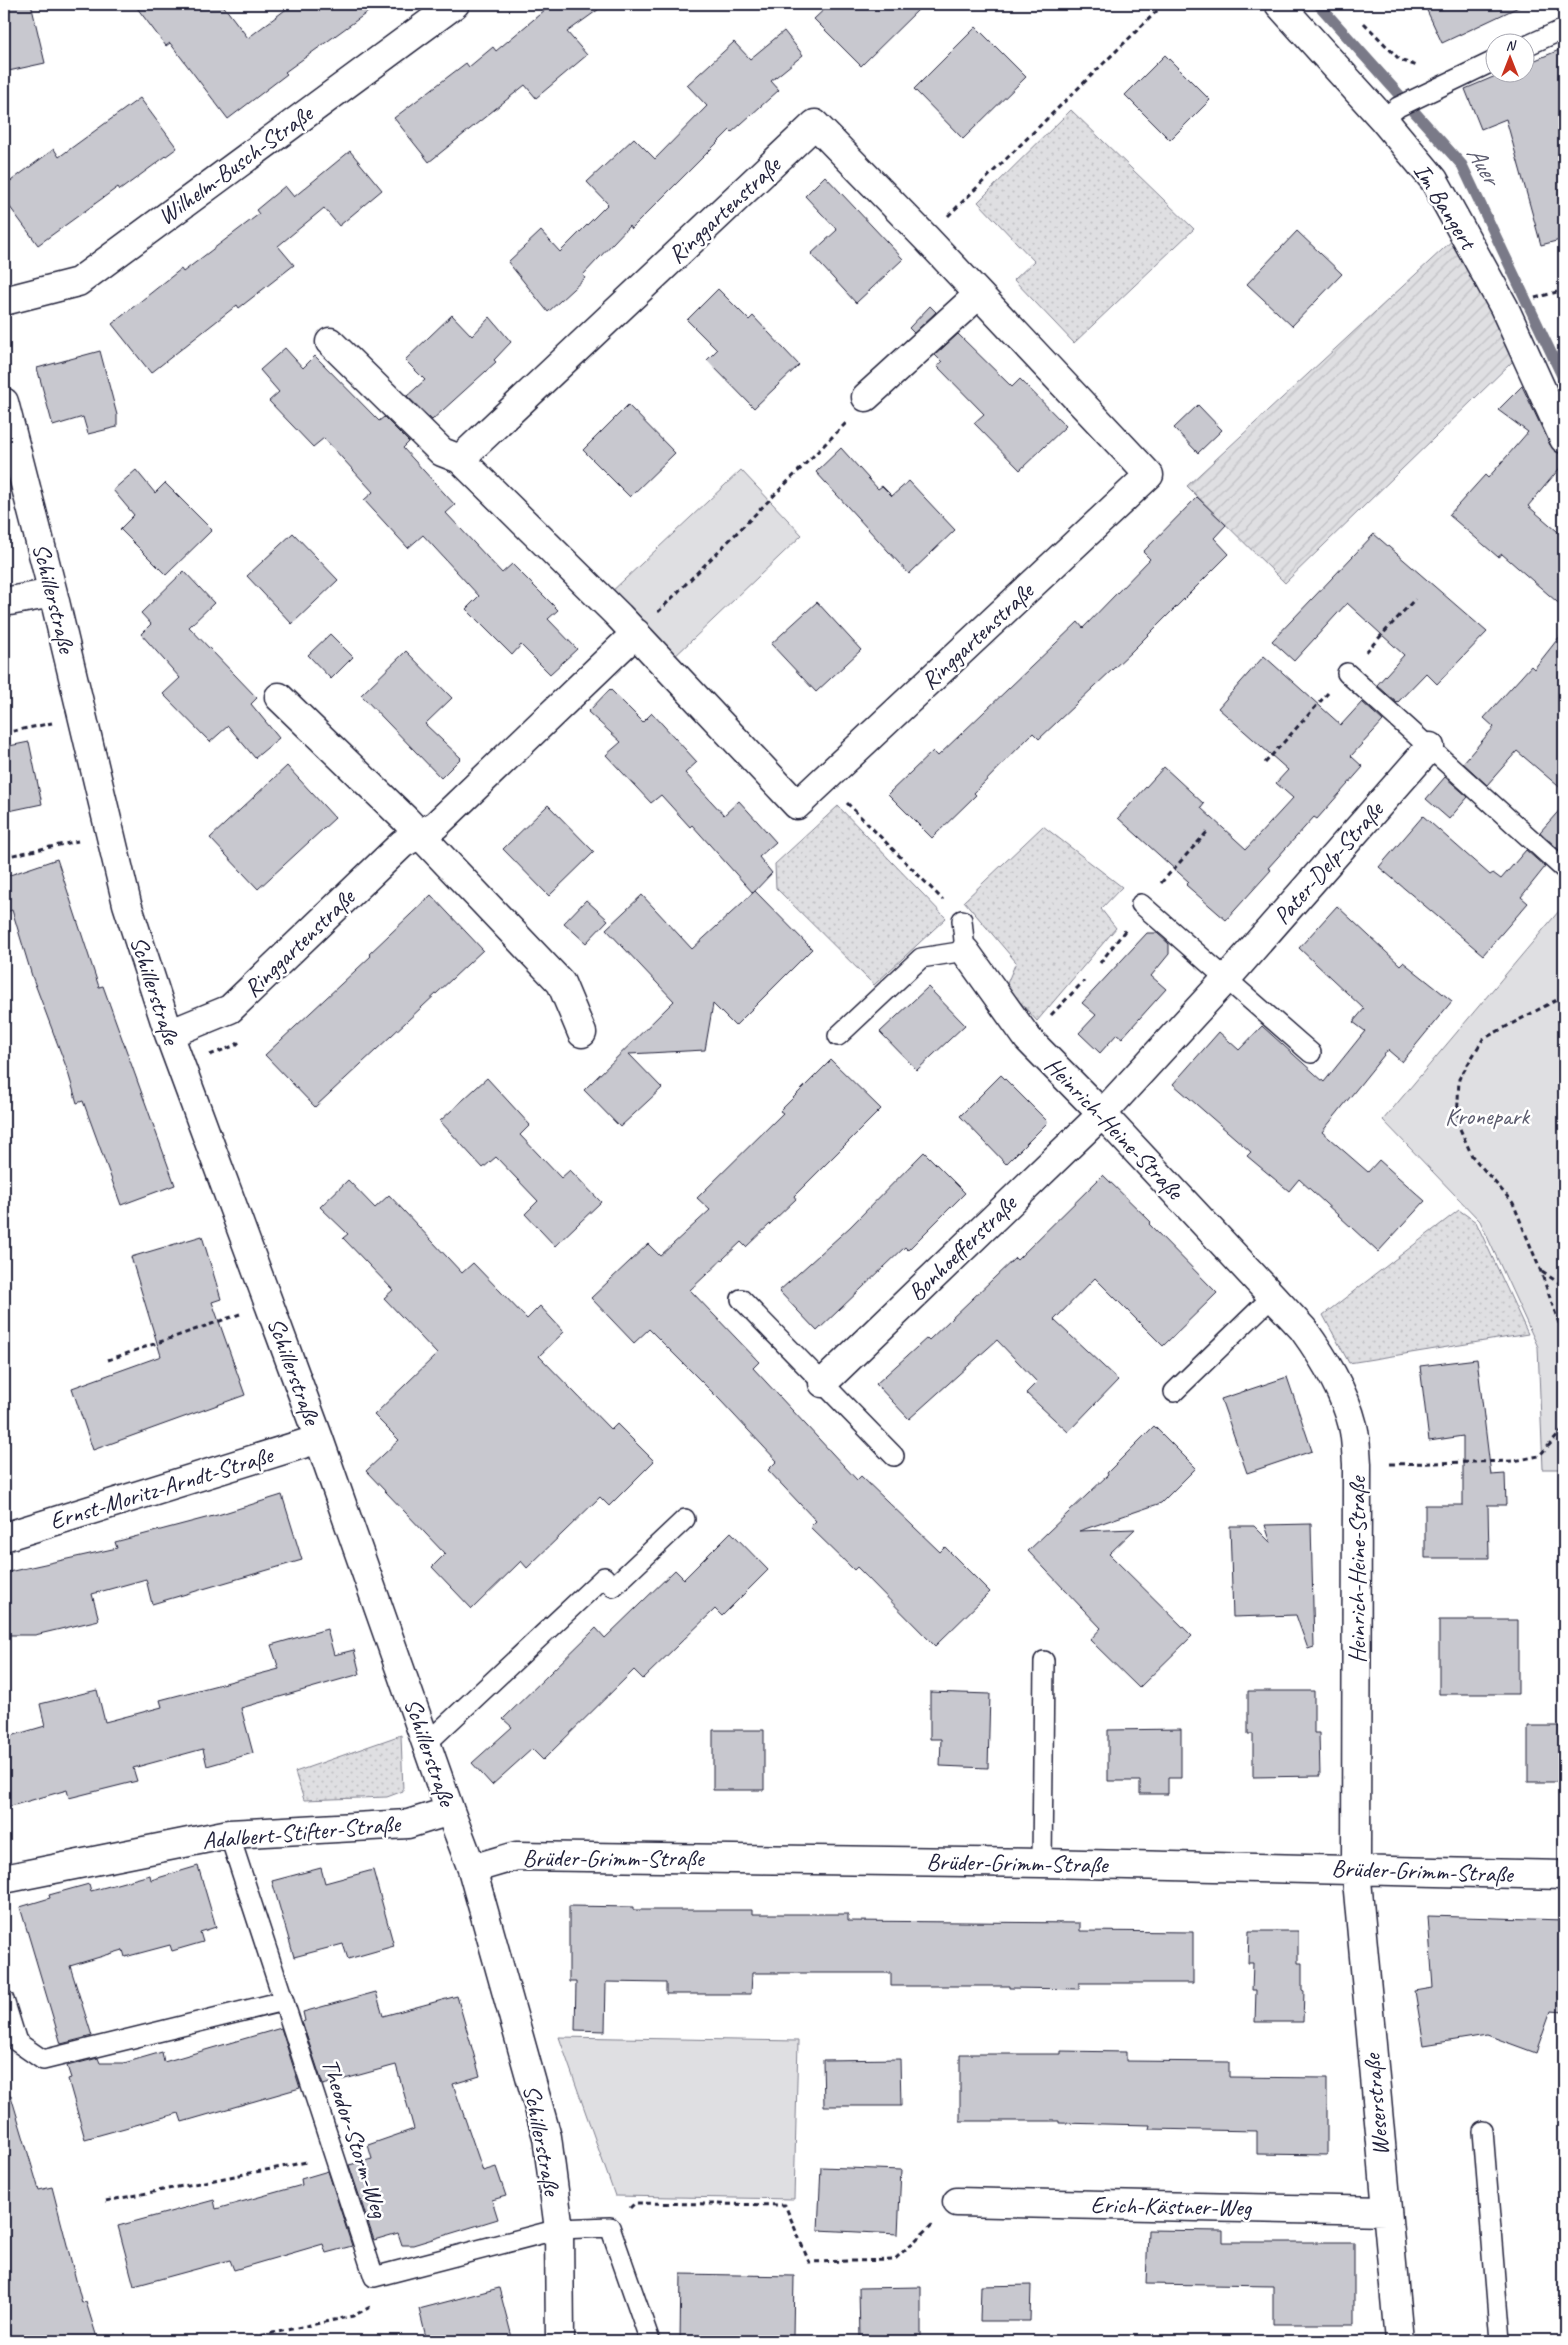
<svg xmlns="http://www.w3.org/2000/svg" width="1568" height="2345" viewBox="0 0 1568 2345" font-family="Caveat,sans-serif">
<defs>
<pattern id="grass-dots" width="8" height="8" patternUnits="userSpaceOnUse" patternTransform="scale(1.25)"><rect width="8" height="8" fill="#dfdfe2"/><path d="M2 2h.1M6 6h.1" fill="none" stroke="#bfbfc3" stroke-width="1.8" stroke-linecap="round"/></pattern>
<pattern id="garden-furrows" width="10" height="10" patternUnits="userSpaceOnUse" patternTransform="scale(1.25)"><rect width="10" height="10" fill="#dfdfe2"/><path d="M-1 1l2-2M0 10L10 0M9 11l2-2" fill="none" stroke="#bfbfc3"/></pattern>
</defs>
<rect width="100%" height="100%" fill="#fff"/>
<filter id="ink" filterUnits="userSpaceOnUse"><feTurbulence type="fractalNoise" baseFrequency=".02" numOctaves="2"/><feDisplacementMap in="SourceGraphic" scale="10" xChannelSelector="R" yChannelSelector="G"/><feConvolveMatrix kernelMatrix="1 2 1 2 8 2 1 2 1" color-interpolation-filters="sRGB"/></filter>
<g filter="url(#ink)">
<!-- grass -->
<path fill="url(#grass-dots)" stroke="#80808e" d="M 1071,110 L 1194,229 L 1074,343 L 1014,280 L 1034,261 L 978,202 Z
M 838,806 L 946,918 L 874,985 L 776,888 L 775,864 Z
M 1043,826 L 1122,887 L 1101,909 L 1116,928 L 1037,1021 L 1006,986 L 1016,962 L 964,901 Z
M 1459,1210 L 1476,1222 L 1528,1334 L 1349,1363 L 1323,1315 Z
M 401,1735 L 403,1791 L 387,1797 L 304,1800 L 295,1772 Z"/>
<!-- park -->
<path fill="#dfdfe2" stroke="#80808e" d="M 741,470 L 802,535 L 670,661 L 608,595 Z
M 1564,905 L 1564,1469 L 1543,1469 L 1538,1347 L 1480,1221 L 1383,1120 Z
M 559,2037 L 798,2041 L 794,2199 L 615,2196 Z"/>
<!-- garden -->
<path fill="url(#garden-furrows)" stroke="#80808e" d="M 1456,237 L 1513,361 L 1285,583 L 1187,486 Z"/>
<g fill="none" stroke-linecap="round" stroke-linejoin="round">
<!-- stream -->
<path stroke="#7a7a88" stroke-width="11" d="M 1318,4 L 1462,165 L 1564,380"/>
</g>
<!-- building -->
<path fill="#c8c8cf" stroke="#22223b" d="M 4,4 L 31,4 L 45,63 L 4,72 Z
M 134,4 L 222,4 L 248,38 L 293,4 L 379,4 L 285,72 L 287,74 L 228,119 L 170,43 L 166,46 Z
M 552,4 L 606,4 L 567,32 L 587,55 L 536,98 L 525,85 L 429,162 L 394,118 L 466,63 L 469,67 L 493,47 L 496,51 Z
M 830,4 L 924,4 L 861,66 L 814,19 Z
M 1424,4 L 1525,4 L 1442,43 Z
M 976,27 L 1026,77 L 963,139 L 914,89 Z
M 784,31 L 803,55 L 771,81 L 779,90 L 732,132 L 730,130 L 631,229 L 629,226 L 583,275 L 585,278 L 548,312 L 508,262 L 541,231 L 560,252 L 608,204 L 587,182 L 634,138 L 655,159 L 707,106 L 687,85 L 734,42 L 750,59 Z
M 1564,48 L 1564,239 L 1541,245 L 1506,119 L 1481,129 L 1465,89 L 1505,72 L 1526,72 L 1526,64 Z
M 1165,55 L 1210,100 L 1170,140 L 1125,95 Z
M 140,98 L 177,148 L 120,190 L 118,187 L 38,245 L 4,199 L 4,186 L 54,149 L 59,157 Z
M 350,151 L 382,190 L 339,226 L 324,208 L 278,246 L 294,265 L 239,308 L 237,305 L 151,373 L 112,324 L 181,269 L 183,272 L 259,214 L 256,210 L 285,186 L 294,197 Z
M 825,176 L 903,259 L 856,303 L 811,254 L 837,230 L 805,196 Z
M 1297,231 L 1342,274 L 1292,326 L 1247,284 Z
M 718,289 L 749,320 L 753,316 L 799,365 L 754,408 L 707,360 L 717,350 L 687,320 Z
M 930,306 L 936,312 L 914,333 L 909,328 Z
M 452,315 L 472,336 L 490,317 L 511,342 L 494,360 L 496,362 L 432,420 L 407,396 L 425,380 L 405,360 Z
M 958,334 L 1012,387 L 1020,379 L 1066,426 L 1020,470 L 974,423 L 984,414 L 937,366 L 942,362 L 935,355 Z
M 285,348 L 303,368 L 315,356 L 379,421 L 384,417 L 409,442 L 403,448 L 455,505 L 446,513 L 502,573 L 512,564 L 558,610 L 548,619 L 577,649 L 550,674 L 521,645 L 512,655 L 466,609 L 479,596 L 423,535 L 408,548 L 364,500 L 373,492 L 324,438 L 313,447 L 269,401 L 279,392 L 260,370 Z
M 100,351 L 117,415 L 117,427 L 88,434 L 83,417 L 53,426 L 37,368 Z
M 1522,386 L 1550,445 L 1560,454 L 1564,463 L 1528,506 L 1564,537 L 1564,608 L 1502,554 L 1498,557 L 1449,515 L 1485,475 L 1488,478 L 1528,432 L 1498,410 Z
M 628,405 L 675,453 L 630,497 L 583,450 Z
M 1198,405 L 1222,430 L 1198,453 L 1174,428 Z
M 841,448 L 878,489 L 882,486 L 892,496 L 909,481 L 955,530 L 909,574 L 816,472 Z
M 136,470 L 155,493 L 165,483 L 212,530 L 166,575 L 120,529 L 134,515 L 113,490 Z
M 1197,497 L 1226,525 L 1214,538 L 1229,554 L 1131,652 L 1039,739 L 1033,733 L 974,793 L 976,795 L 932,838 L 888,794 L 933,751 L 938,756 L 1078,622 L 1083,628 L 1150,559 L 1143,552 Z
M 293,533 L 338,580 L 292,624 L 247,576 Z
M 1374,534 L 1487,632 L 1437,684 L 1426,673 L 1397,703 L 1377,685 L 1404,655 L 1347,603 L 1294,661 L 1272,641 Z
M 184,571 L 214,603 L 189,627 L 257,698 L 251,704 L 279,738 L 255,758 L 228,726 L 210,742 L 163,694 L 180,678 L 141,634 L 151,624 L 141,613 Z
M 817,602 L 861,650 L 816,692 L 771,644 Z
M 1564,631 L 1564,791 L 1517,751 L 1487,785 L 1463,763 L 1494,727 L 1484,718 L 1531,666 L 1534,669 Z
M 330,634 L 353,657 L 331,679 L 308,655 Z
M 406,651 L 452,698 L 425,724 L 461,758 L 441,778 L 361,695 Z
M 1264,656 L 1341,725 L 1362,702 L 1383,721 L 1351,756 L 1363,767 L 1317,819 L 1314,817 L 1268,868 L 1271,870 L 1226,920 L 1186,885 L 1189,882 L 1118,818 L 1164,767 L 1204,804 L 1201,808 L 1246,849 L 1293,798 L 1276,783 L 1288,770 L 1218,708 Z
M 610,689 L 643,722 L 652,713 L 697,762 L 685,773 L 724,815 L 739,801 L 776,842 L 759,857 L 772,873 L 753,893 L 692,825 L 690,827 L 661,795 L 651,803 L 606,755 L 621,742 L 588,712 Z
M 29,742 L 42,804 L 4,812 L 4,747 Z
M 287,766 L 335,818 L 258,889 L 210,838 Z
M 1445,777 L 1468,797 L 1449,819 L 1426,799 Z
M 548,805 L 594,852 L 549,896 L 503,849 Z
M 1564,805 L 1564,844 L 1559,850 L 1540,832 Z
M 1423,816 L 1490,875 L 1493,873 L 1501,879 L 1526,850 L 1545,867 L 1521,897 L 1528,903 L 1483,955 L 1379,867 Z
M 57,859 L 99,987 L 103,986 L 175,1185 L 121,1205 L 83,1101 L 77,1103 L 67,1069 L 32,976 L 12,910 L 4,913 L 4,877 Z
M 755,891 L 812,949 L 735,1026 L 713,1004 L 705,1050 L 629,1054 L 662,1088 L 620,1127 L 584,1090 L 674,1001 L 606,929 L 642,895 L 692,949 Z
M 431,895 L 483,950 L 315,1107 L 265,1055 L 371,956 L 369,954 Z
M 586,900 L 608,920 L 586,943 L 564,923 Z
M 1337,906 L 1400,965 L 1403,962 L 1452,1001 L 1402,1062 L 1388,1050 L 1322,1132 L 1368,1172 L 1379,1160 L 1425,1201 L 1378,1252 L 1299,1179 L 1289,1191 L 1247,1156 L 1251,1152 L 1173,1084 L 1219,1032 L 1239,1050 L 1262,1026 L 1324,1082 L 1365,1031 L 1353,1022 L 1364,1009 L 1299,948 Z
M 1147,933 L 1157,933 L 1169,944 L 1169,954 L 1151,976 L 1166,989 L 1122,1038 L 1117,1034 L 1100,1053 L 1079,1033 L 1096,1015 L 1082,1003 Z
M 928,987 L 965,1025 L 917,1070 L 880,1032 Z
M 831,1060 L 881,1109 L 794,1196 L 796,1199 L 746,1247 L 741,1242 L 690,1290 L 759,1362 L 753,1368 L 857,1480 L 861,1476 L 940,1552 L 945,1547 L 990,1592 L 935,1646 L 857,1567 L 854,1570 L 810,1527 L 816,1521 L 768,1470 L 777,1461 L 720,1400 L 649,1329 L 634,1343 L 591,1298 L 648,1244 L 660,1256 L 710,1210 L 697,1198 L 783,1113 L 780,1111 Z
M 1001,1075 L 1048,1122 L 1006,1164 L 960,1116 Z
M 487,1078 L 530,1125 L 520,1135 L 561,1178 L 570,1170 L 601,1202 L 555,1246 L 525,1214 L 538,1201 L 496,1157 L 483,1168 L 440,1121 Z
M 924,1152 L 965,1193 L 908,1250 L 905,1247 L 817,1331 L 779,1291 L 850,1227 Z
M 1103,1175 L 1151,1222 L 1149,1224 L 1217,1293 L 1163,1346 L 1095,1278 L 1054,1320 L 1118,1380 L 1068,1432 L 1026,1393 L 1037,1382 L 997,1340 L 909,1419 L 876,1384 L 927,1338 L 929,1340 L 1015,1258 L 1017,1260 Z
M 348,1180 L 375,1208 L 389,1195 L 462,1273 L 473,1263 L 527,1319 L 540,1306 L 564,1332 L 539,1356 L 611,1430 L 617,1424 L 654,1461 L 609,1506 L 600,1497 L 527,1568 L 521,1561 L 472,1609 L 432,1567 L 445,1554 L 366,1471 L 399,1440 L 374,1415 L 437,1354 L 384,1298 L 393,1290 L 343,1238 L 348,1234 L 320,1207 Z
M 202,1236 L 221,1299 L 212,1302 L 245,1395 L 93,1450 L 72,1388 L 161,1356 L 131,1257 Z
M 1477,1359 L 1491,1475 L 1505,1474 L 1506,1505 L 1488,1505 L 1489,1558 L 1425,1558 L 1425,1505 L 1463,1505 L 1463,1436 L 1429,1441 L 1420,1366 Z
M 1287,1377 L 1312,1451 L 1247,1473 L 1221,1399 Z
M 1154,1426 L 1196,1468 L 1161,1503 L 1079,1531 L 1135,1529 L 1109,1554 L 1192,1636 L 1139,1688 L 1090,1640 L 1101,1628 L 1028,1551 L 1108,1475 L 1107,1473 Z
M 282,1495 L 302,1560 L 152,1604 L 146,1579 L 92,1594 L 99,1620 L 35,1635 L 4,1635 L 4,1573 L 117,1548 L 115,1542 L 221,1514 Z
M 1311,1524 L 1314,1647 L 1308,1649 L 1296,1615 L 1233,1617 L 1230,1526 L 1254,1526 L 1271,1543 L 1265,1525 Z
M 731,1532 L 768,1570 L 722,1616 L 715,1609 L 643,1679 L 634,1670 L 543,1760 L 532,1749 L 492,1785 L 472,1763 L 512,1727 L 503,1719 L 596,1628 L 605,1638 L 675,1570 L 684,1579 Z
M 1439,1620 L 1518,1620 L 1518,1694 L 1439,1694 Z
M 327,1629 L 334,1655 L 354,1650 L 360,1674 L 241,1708 L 253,1753 L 207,1766 L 203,1749 L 133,1768 L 137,1781 L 69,1798 L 67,1790 L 4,1808 L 4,1738 L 45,1726 L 40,1704 L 97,1690 L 105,1722 L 162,1707 L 160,1700 L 279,1669 L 271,1645 Z
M 1248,1691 L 1314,1691 L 1314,1733 L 1319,1733 L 1320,1776 L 1253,1777 L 1253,1734 L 1248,1734 Z
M 930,1692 L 990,1694 L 988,1768 L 940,1766 L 941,1739 L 930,1739 Z
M 1528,1726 L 1564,1726 L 1564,1782 L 1528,1782 Z
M 1181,1729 L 1181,1778 L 1168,1778 L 1168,1794 L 1140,1794 L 1140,1781 L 1108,1781 L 1108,1730 Z
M 713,1730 L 764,1730 L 764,1790 L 713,1790 Z
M 198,1866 L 216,1927 L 200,1932 L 203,1942 L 172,1951 L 170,1945 L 125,1957 L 123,1950 L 70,1966 L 92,2036 L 61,2044 L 20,1907 L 50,1898 L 49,1895 L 89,1884 L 91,1891 L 150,1875 L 151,1880 Z
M 321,1868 L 325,1883 L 373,1870 L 394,1946 L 348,1959 L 343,1944 L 294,1957 L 272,1881 Z
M 569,1906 L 633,1907 L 633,1910 L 752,1910 L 752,1914 L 848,1914 L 848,1921 L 1080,1923 L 1080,1931 L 1193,1932 L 1193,1983 L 1079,1983 L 1079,1989 L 1009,1988 L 1009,1986 L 891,1986 L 891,1973 L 752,1973 L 751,1994 L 666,1994 L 666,1983 L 606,1982 L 605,2031 L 575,2030 L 576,1982 L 569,1982 Z
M 1428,1916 L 1564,1920 L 1564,2012 L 1551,2011 L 1536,2053 L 1487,2035 L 1424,2045 L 1415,1991 L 1433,1988 Z
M 1249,1931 L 1298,1931 L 1298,1963 L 1302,1963 L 1302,1990 L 1304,1991 L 1303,2022 L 1255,2022 L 1256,1990 L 1252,1990 L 1253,1963 L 1248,1963 Z
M 376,1992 L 383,2016 L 457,1996 L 480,2076 L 453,2084 L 483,2171 L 496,2167 L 506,2196 L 492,2200 L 498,2219 L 413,2245 L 402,2245 L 398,2233 L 374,2240 L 349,2165 L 372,2159 L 368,2145 L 414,2129 L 396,2065 L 323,2085 L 302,2022 L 305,2021 L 303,2012 Z
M 281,2028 L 300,2088 L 182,2122 L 179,2113 L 85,2139 L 68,2079 L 71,2078 L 67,2066 L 98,2058 L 100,2063 L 124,2063 L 162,2052 L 164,2062 Z
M 1061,2051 L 1126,2052 L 1126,2061 L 1229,2062 L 1229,2077 L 1327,2078 L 1327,2155 L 1257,2154 L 1257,2131 L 1149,2129 L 1150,2125 L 1059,2123 L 1059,2121 L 960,2121 L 960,2054 L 1061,2054 Z
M 900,2059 L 901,2106 L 824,2106 L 823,2060 Z
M 11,2096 L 39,2190 L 52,2187 L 82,2303 L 86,2302 L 98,2341 L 9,2341 L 4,2324 L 4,2097 Z
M 821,2167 L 901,2170 L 898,2234 L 818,2230 Z
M 328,2171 L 352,2246 L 326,2253 L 323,2244 L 234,2270 L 230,2260 L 134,2286 L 118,2226 L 214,2200 L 216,2209 L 302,2185 L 301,2179 Z
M 1148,2230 L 1223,2231 L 1223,2242 L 1354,2242 L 1354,2324 L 1273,2324 L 1273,2286 L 1146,2284 Z
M 681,2274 L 794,2276 L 793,2336 L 760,2335 L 760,2341 L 680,2341 Z
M 1031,2285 L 1030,2321 L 980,2321 L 981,2286 Z
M 921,2287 L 921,2338 L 860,2339 L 859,2288 Z
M 499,2288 L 513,2341 L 427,2341 L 419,2309 Z"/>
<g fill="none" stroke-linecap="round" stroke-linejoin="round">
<defs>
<path id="service" d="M 1526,46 L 1564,29
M 1383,119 L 1398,107 L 1496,60
M 1347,673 L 1564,869
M 1141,904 L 1311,1053
M 838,1036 L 921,958 L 965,951 L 962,920
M 741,1299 L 894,1456
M 1174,1392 L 1273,1296
M 427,1743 L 604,1577 L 613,1587 L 685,1519
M 229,1834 L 374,2277 L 559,2229 L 610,2227 L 650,2341
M 1042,1863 L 1044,1661
M 4,2000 L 17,2042 L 43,2060 L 284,2001
M 1483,2131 L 1500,2341"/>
<path id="minor" d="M 1279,4 L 1383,119 L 1434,180 L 1504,307 L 1564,439
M 815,124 L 926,238 L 1149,475 L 797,805 L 619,616 L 460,459 Z
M 4,301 L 78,282 L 455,4
M 330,342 L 442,452 L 460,459
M 866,397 L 978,295
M 4,402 L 53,593 L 127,904 L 169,1034 L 319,1439 L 450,1811 L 472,1869 L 547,2137 L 559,2229 L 560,2341
M 4,602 L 53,593
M 279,697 L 405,819 L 561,983 L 582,1033
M 965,951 L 1028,1039 L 1102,1114 L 1303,1329 C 1324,1358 1344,1390 1353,1426 C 1356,1438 1356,1452 1357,1464 L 1356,1869 L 1399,2341
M 169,1034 L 230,1009 L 402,844 L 436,825 L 636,633
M 823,1383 L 1102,1114 L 1227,978 L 1430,747
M 4,1537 L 319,1439
M 472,1869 L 516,1856 L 1042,1863 L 1564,1875
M 4,1879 L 229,1834 L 408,1824 L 450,1811
M 957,2202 L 1386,2211"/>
</defs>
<!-- service casing -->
<use href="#service" stroke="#22223b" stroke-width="22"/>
<!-- minor casing -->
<use href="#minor" stroke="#22223b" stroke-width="31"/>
<!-- path -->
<path stroke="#22223b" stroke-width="3" stroke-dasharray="5 4" stroke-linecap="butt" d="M 1364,23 L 1400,60 L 1417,66
M 948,216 L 1164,4
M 1535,298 L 1564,290
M 658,612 L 847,422
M 1366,652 L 1415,599
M 4,733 L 52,723
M 1265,763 L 1328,693
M 847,803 L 943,900
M 4,857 L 78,841
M 1161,883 L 1208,831
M 1100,963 L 1127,928
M 1564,996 L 1483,1039 L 1459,1079 L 1457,1122 L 1472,1156 L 1513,1203 L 1541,1272 L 1564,1338
M 1051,1015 L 1084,981
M 210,1055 L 236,1045 L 240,1041
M 1542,1272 L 1564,1286
M 108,1360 L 240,1314
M 1390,1464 L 1514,1461 L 1539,1456 L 1564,1429
M 106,2201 L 307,2162
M 630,2208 L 635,2203 L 785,2205 L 809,2262 L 894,2260 L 934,2223
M 235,2341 L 353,2316 L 372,2306"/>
<!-- service -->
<use href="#service" stroke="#fff" stroke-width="19"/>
<!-- minor -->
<use href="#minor" stroke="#fff" stroke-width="28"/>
</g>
</g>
<g text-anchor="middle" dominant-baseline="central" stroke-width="5" stroke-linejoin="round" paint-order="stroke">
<!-- street labels -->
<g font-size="24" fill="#22223b" stroke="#fff">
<text transform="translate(235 165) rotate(-36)">Wilhelm-Busch-Straße</text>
<text transform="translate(1445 206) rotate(58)">Im Bangert</text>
<text transform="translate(724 210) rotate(-43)">Ringgartenstraße</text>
<text transform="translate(54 598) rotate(76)">Schillerstraße</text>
<text transform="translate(977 636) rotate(-43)">Ringgartenstraße</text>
<text transform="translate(1328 863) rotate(-49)">Pater-Delp-Straße</text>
<text transform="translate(299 943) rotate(-44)">Ringgartenstraße</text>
<text transform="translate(155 990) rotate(72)">Schillerstraße</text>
<text transform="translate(1114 1128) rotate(46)">Heinrich-Heine-Straße</text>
<text transform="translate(962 1248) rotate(-44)">Bonhoefferstraße</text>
<text transform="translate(294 1371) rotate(70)">Schillerstraße</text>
<text transform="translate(161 1488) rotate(-17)">Ernst-Moritz-Arndt-Straße</text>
<text transform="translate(1357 1570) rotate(-90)">Heinrich-Heine-Straße</text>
<text transform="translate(430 1752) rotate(71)">Schillerstraße</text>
<text transform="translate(301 1832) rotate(-5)">Adalbert-Stifter-Straße</text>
<text x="613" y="1858">Brüder-Grimm-Straße</text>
<text transform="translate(1017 1863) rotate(1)">Brüder-Grimm-Straße</text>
<text transform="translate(1422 1871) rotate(2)">Brüder-Grimm-Straße</text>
<text transform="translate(1376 2105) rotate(-95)">Weserstraße</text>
<text transform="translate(355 2138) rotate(72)">Theodor-Storm-Weg</text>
<text transform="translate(542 2140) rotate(79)">Schillerstraße</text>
<text transform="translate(1171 2206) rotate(1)">Erich-Kästner-Weg</text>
</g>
<!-- park labels -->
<g font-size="24" fill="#5b5b6d" stroke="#fff">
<text x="1487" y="1116">Kronepark</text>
</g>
<!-- water labels -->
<g font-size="25" font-style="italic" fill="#5c5c6f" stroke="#fff">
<text transform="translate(1483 165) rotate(59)">Auer</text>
</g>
</g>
<!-- margin -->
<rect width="1568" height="2345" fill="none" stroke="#fff" stroke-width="20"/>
<rect x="10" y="10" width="1548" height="2325" fill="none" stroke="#22223b" stroke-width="2" filter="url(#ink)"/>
<!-- north arrow -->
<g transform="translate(1510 58)"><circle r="24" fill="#ffffff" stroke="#a7a7b1"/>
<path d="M0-4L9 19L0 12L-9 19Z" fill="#c8321e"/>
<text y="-8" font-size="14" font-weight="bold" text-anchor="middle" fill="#22223b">N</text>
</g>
</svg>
